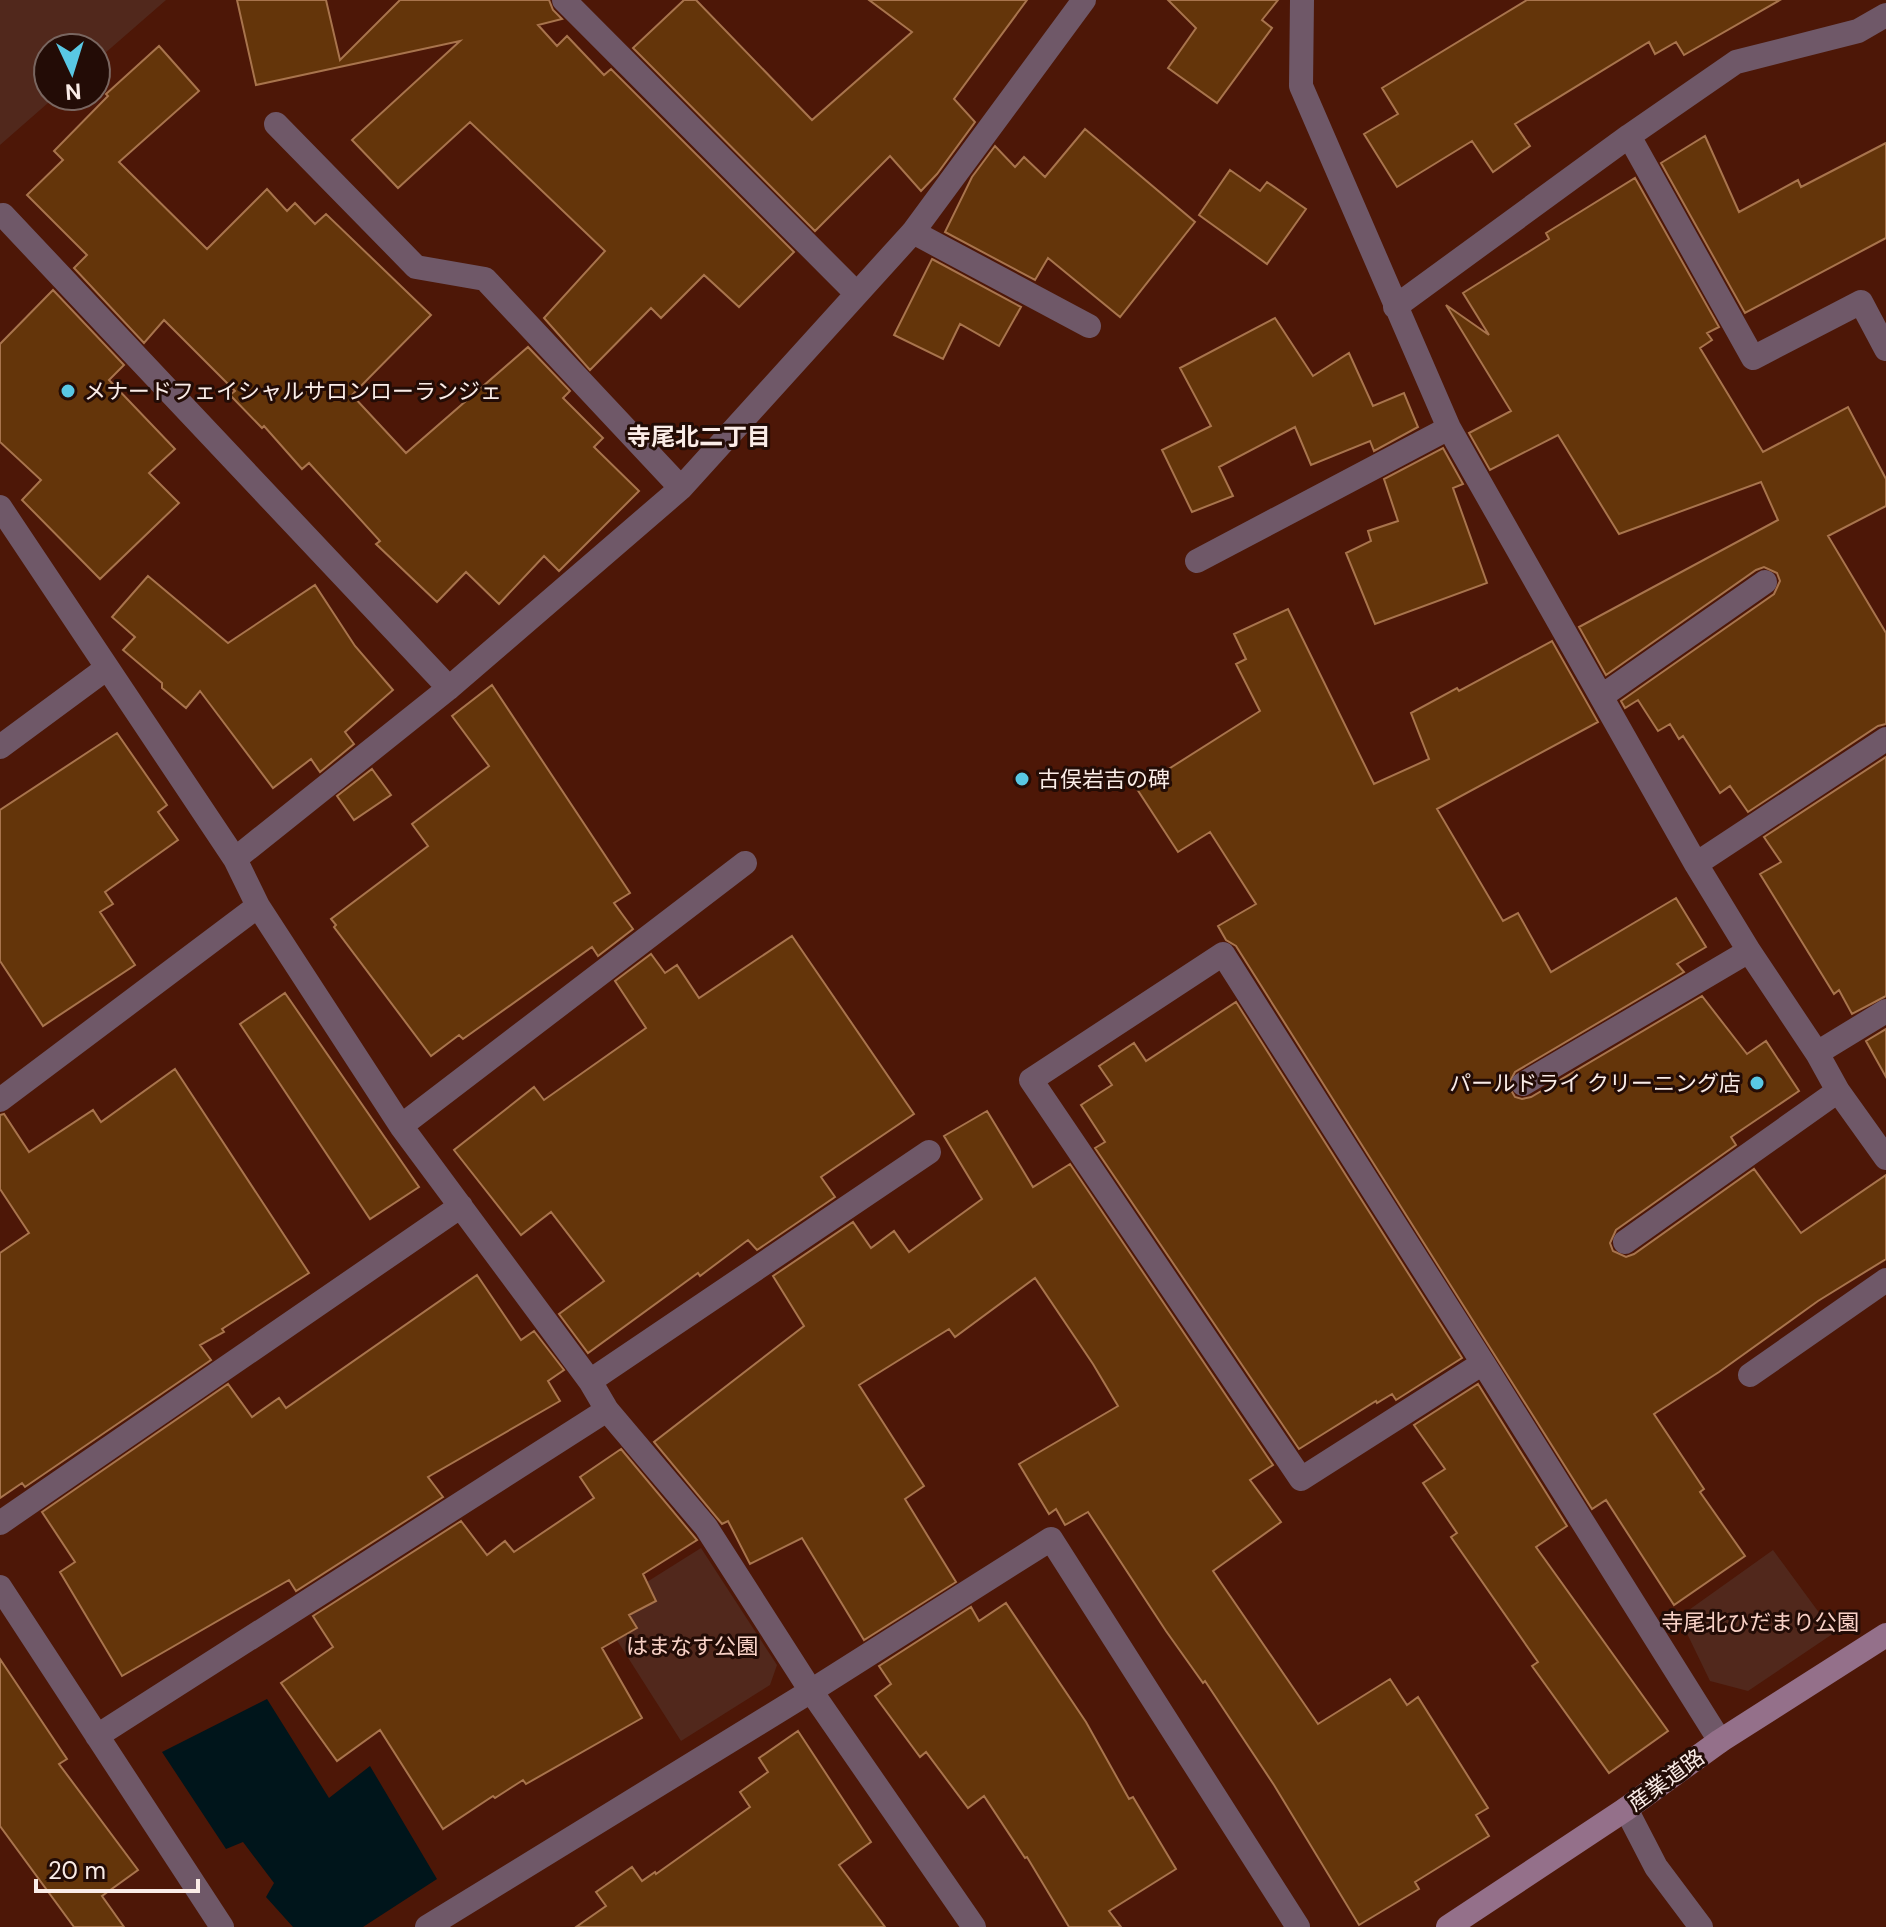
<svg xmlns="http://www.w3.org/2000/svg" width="1886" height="1927" viewBox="0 0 1886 1927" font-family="'DM Sans','Noto Sans JP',sans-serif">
<rect width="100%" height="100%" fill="#4d1707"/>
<!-- green -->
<path fill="#51281c" d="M 0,0 L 166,0 L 96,61 L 96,48 L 48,48 L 48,96 L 56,96 L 0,145 Z
M 701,1548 L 777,1665 L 770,1685 L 681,1741 L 599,1612 Z
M 1773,1550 L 1834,1633 L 1748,1691 L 1710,1681 L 1679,1617 Z"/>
<!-- water -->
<path fill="#00151b" d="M 267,1699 L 329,1798 L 370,1766 L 437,1879 L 363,1927 L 293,1927 L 266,1897 L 274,1883 L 243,1842 L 226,1849 L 162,1752 Z"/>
<!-- building -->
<path fill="#64350a" stroke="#a8744d" stroke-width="2" d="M 237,0 L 326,0 L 340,60 L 400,0 L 549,0 L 553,10 L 562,19 L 538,25 L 557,46 L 567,36 L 604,75 L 611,69 L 794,252 L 739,307 L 704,275 L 661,318 L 651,308 L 590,370 L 544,318 L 605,251 L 470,122 L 398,188 L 352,140 L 460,41 L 256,85 Z
M 684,0 L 696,0 L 812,120 L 912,32 L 869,0 L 1027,0 L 954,99 L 975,122 L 937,174 L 921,191 L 890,156 L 815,231 L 633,48 Z
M 1168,0 L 1278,0 L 1262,20 L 1272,28 L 1217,103 L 1168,68 L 1196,28 Z
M 1527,0 L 1780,0 L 1684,55 L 1676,42 L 1655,54 L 1649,42 L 1515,124 L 1530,146 L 1493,172 L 1472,141 L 1397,187 L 1364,134 L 1398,114 L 1382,88 Z
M 159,46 L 199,91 L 119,162 L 207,249 L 267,189 L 287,211 L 295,203 L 315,224 L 326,214 L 431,315 L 352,395 L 406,453 L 528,347 L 570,391 L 563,398 L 603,438 L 594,447 L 639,491 L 559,571 L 544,556 L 499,604 L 466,572 L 437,602 L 376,544 L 380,541 L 309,463 L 302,469 L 264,426 L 262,428 L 230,395 L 235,391 L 164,320 L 144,343 L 74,268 L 87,255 L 27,195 L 63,160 L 54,151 L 108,96 L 106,94 Z
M 1085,129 L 1195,222 L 1120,317 L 1048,258 L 1035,280 L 945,232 L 972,177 L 995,146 L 1015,167 L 1024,157 L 1045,177 Z
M 1705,136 L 1739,212 L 1798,180 L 1801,187 L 1886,143 L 1886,238 L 1745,313 L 1661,163 Z
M 1230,170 L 1260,191 L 1267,182 L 1306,209 L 1267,264 L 1199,215 Z
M 1635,178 L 1719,327 L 1707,333 L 1712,340 L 1700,348 L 1763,452 L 1848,407 L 1886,479 L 1886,506 L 1828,536 L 1886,633 L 1886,724 L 1878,726 L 1748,812 L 1730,786 L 1720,793 L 1683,736 L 1679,739 L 1670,724 L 1658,731 L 1638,700 L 1625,708 L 1621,701 L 1774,594 L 1780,581 L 1777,573 L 1764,567 L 1756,570 L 1606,675 L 1579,627 L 1778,520 L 1761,482 L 1619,534 L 1558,435 L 1490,470 L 1469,433 L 1511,411 L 1446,305 L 1489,335 L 1463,293 L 1549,239 L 1546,233 Z
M 932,259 L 1021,307 L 999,346 L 960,324 L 943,359 L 894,335 Z
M 53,290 L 124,365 L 109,380 L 175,449 L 149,473 L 179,503 L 100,579 L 22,500 L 41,480 L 0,442 L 0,344 Z
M 1275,318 L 1313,376 L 1349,353 L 1373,406 L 1404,393 L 1418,427 L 1374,451 L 1370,441 L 1311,465 L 1295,427 L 1219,467 L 1233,496 L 1192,512 L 1162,450 L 1211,426 L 1180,368 Z
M 1443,448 L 1463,484 L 1453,488 L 1487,583 L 1375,624 L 1346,553 L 1371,541 L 1368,531 L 1398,521 L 1384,479 Z
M 148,576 L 228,643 L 315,585 L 355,646 L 393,690 L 345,732 L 354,744 L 320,772 L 311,759 L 273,788 L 200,691 L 186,708 L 162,688 L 162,683 L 123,650 L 135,637 L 112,617 Z
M 1288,609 L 1374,784 L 1429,759 L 1411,713 L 1457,688 L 1459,691 L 1552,641 L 1598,722 L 1437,809 L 1503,921 L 1518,913 L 1551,972 L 1676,898 L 1706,947 L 1677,964 L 1684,972 L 1515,1072 L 1508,1085 L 1515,1097 L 1522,1099 L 1531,1097 L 1702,996 L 1747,1054 L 1766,1041 L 1799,1091 L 1731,1137 L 1736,1145 L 1616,1230 L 1610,1243 L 1613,1251 L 1626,1257 L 1634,1254 L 1754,1169 L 1801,1233 L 1886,1175 L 1886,1259 L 1818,1301 L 1719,1372 L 1654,1414 L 1704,1489 L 1700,1492 L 1745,1556 L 1674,1605 L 1606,1500 L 1592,1509 L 1236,946 L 1226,940 L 1218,926 L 1256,904 L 1210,832 L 1178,852 L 1137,789 L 1260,711 L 1236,664 L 1246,659 L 1234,634 Z
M 492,685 L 630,893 L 614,903 L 633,929 L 598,956 L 592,947 L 463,1039 L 459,1035 L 431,1056 L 334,927 L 336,925 L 331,919 L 428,846 L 412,824 L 489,766 L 452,716 Z
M 117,733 L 167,805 L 158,812 L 178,840 L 105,892 L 113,904 L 100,912 L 135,965 L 43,1026 L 0,961 L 0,810 Z
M 1886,757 L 1886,996 L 1852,1014 L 1839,990 L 1834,994 L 1760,874 L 1781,862 L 1764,837 Z
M 372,769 L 391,795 L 354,820 L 337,796 Z
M 792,936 L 914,1114 L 821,1177 L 835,1197 L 757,1250 L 748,1240 L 700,1276 L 698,1273 L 588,1353 L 559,1314 L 604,1281 L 551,1212 L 521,1235 L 454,1150 L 534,1087 L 544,1100 L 646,1028 L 615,981 L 651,954 L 665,973 L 677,965 L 699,998 Z
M 285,993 L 419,1187 L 370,1219 L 240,1024 Z
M 1236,1002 L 1462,1358 L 1396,1400 L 1392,1394 L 1377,1403 L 1376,1401 L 1299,1449 L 1095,1148 L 1105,1142 L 1081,1105 L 1112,1085 L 1099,1066 L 1134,1043 L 1146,1061 Z
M 1886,1029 L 1886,1077 L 1866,1041 Z
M 175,1069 L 309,1273 L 222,1329 L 224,1332 L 200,1345 L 211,1360 L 25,1487 L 22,1483 L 0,1498 L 0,1253 L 29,1233 L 0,1189 L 0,1115 L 4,1114 L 29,1152 L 93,1110 L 101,1122 Z
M 987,1111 L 1033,1187 L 1070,1164 L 1273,1465 L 1250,1480 L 1281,1522 L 1213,1571 L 1318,1724 L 1390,1679 L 1407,1705 L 1418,1697 L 1488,1808 L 1476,1815 L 1489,1836 L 1415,1882 L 1419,1889 L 1359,1925 L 1274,1785 L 1205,1681 L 1203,1683 L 1166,1631 L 1088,1512 L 1065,1525 L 1056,1509 L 1049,1514 L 1019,1464 L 1118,1406 L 1093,1364 L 1035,1278 L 955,1337 L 949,1329 L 859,1385 L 924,1486 L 905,1499 L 956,1582 L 864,1640 L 802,1538 L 750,1564 L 728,1521 L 722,1524 L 654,1442 L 804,1326 L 773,1276 L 853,1222 L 871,1248 L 894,1231 L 909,1252 L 982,1199 L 944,1136 Z
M 477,1275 L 521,1340 L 534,1331 L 564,1370 L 548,1381 L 560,1401 L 428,1477 L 443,1497 L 296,1591 L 289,1580 L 122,1676 L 60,1572 L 75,1562 L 42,1512 L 228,1384 L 252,1417 L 279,1398 L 286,1408 Z
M 1478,1384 L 1567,1526 L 1536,1547 L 1668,1731 L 1609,1773 L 1532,1666 L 1538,1662 L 1451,1537 L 1457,1533 L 1423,1483 L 1445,1469 L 1414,1425 Z
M 621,1449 L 697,1540 L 643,1574 L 656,1601 L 629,1615 L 637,1628 L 602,1648 L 642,1718 L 526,1784 L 523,1780 L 495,1798 L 493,1796 L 443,1829 L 380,1730 L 337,1761 L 281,1683 L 333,1647 L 313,1616 L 461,1521 L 487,1555 L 505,1541 L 514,1552 L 594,1498 L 580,1477 Z
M 1006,1603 L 1086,1722 L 1129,1799 L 1133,1797 L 1176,1869 L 1109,1911 L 1121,1927 L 1069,1927 L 1027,1857 L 1025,1858 L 984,1796 L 968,1808 L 926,1752 L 920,1757 L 875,1696 L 891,1684 L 879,1666 L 971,1607 L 979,1621 Z
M 0,1659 L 67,1759 L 59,1764 L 138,1870 L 102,1896 L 124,1927 L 74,1927 L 0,1826 Z
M 798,1731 L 871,1842 L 839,1865 L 885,1927 L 576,1927 L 606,1906 L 596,1892 L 632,1867 L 642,1881 L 655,1872 L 656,1874 L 750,1807 L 740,1792 L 768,1772 L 759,1758 Z"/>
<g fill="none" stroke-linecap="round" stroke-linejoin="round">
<!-- street -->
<path stroke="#6f5868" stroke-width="24" d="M 564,0 L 856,293
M 1302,0 L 1301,86 L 1449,428 L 1696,864 L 1749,951 L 1817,1053 L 1838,1091 L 1886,1158
M 276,124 L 416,267 L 485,279 L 681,488
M 1629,136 L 1753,358 L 1861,302 L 1886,349
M 3,215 L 449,688
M 913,232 L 1089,326
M 1395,307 L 1629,136 L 1736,62 L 1858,31 L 1886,15
M 0,507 L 235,859 L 258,906 L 401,1126 L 590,1381 L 607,1410 L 706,1527 L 811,1691 L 974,1927
M 1197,561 L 1449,428
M 1602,696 L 1765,582
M 0,747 L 107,668
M 235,859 L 449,688 L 681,488 L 913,232 L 1084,0
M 1696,864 L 1886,739
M 1817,1053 L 1886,1011
M 1523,1084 L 1749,951
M 0,1100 L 258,906
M 401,1126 L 745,863
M 1625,1242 L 1838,1091
M 1483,1363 L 1301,1479 L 1031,1080 L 1223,954 L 1483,1363 L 1720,1741
M 1750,1375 L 1886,1280
M 590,1381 L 929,1152
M 0,1523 L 461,1206
M 0,1587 L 222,1927
M 97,1736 L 607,1410
M 1626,1809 L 1656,1867 L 1701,1927
M 427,1927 L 811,1691 L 1051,1539 L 1298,1927"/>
<!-- secondary -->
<path stroke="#94708a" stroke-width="24" d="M 1448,1927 L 1626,1809 L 1720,1741 L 1886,1635"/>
</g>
<!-- markers -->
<g fill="#59c8e4" stroke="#230c06" stroke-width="3">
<circle cx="68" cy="391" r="8"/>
<circle cx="1022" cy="779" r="8"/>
<circle cx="1757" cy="1083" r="8"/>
</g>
<g text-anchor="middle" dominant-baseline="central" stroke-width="6" stroke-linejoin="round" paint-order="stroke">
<!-- poi labels -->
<g font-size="22" fill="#faece7" stroke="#230c06" text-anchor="start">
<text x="84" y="391">メナードフェイシャルサロンローランジェ</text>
<text x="1038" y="779">古俣岩吉の碑</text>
<text x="1741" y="1083" text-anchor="end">パールドライ クリーニング店</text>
</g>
<!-- park labels -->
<g font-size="22" fill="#f9d2c7" stroke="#230c06">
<text x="1760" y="1622">寺尾北ひだまり公園</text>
<text x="692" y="1646">はまなす公園</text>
</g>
<!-- street labels -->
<g font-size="22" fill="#faece7" stroke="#230c06">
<text transform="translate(1666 1780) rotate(-36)">産業道路</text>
</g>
<!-- neighbourhood labels -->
<g font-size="24" font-weight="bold" fill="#faece7" stroke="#230c06">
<text x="699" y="436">寺尾北二丁目</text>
</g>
</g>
<!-- north arrow -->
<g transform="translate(72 72) rotate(176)"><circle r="38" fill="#230c06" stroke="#796660" stroke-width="2"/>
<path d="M0-6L14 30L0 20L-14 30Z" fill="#59c8e4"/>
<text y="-12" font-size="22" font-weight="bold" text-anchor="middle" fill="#faece7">N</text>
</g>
<!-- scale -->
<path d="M36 1879v12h162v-12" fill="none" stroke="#faece7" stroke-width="4"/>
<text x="48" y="1879" font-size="24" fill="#faece7" stroke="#230c06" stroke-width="6" paint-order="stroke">20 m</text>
</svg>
